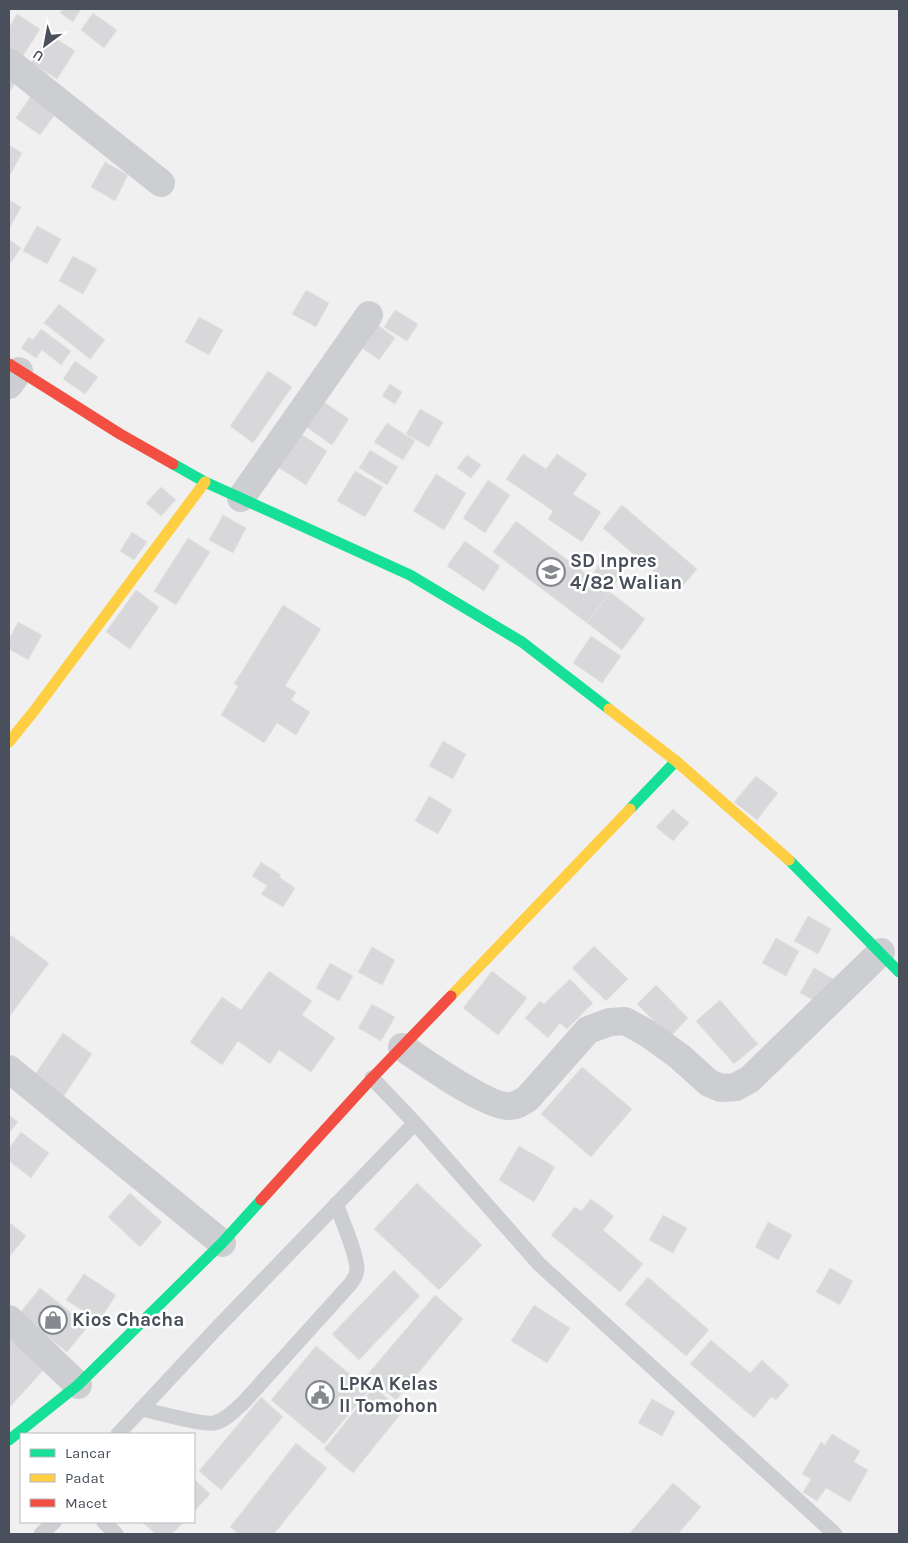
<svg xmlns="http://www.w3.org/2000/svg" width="908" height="1543" viewBox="0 0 908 1543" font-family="Karla,sans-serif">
<rect width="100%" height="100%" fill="#f1f0f0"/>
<!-- building -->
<path fill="#d8d8da" stroke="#e2e2e3" d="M 63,9 L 81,9 L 73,22 L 60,13 Z
M 93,13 L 117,30 L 104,48 L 81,30 Z
M 17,14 L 40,29 L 23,56 L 9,48 L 9,28 Z
M 49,34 L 75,51 L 57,79 L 31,63 Z
M 9,79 L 15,83 L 9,93 Z
M 33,93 L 58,110 L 40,135 L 16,118 Z
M 9,145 L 22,153 L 9,177 Z
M 105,162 L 128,175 L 115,201 L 91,187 Z
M 9,200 L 21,207 L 9,229 Z
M 37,226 L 61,239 L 47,264 L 23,251 Z
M 9,239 L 21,248 L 9,265 Z
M 73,256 L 97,269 L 83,294 L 59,281 Z
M 306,290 L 329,303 L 316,327 L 292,314 Z
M 59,304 L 105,340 L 90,359 L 44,323 Z
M 395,310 L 418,324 L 407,341 L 384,327 Z
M 199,317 L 223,330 L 209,355 L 185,342 Z
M 374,322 L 395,338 L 379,360 L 358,345 Z
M 41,329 L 71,351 L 61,365 L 42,350 L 36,358 L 21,348 L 29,337 L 33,340 Z
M 75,361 L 98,377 L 85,394 L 63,379 Z
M 268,371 L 292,387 L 253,443 L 230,426 Z
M 390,384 L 402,392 L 395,404 L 382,396 Z
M 319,399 L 349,419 L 332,445 L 302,424 Z
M 420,409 L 443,422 L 429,447 L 406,434 Z
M 387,423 L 415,441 L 403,460 L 374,442 Z
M 298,432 L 327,451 L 306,485 L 276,466 Z
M 370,450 L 398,467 L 387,485 L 359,468 Z
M 523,454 L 546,469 L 557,454 L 587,474 L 573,494 L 601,512 L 582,542 L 548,519 L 553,511 L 506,479 Z
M 467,455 L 481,465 L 471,478 L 457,468 Z
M 355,471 L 383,487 L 365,517 L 337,501 Z
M 436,474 L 466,493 L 444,530 L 413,511 Z
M 488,480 L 510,495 L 485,533 L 463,518 Z
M 161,487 L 176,500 L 161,516 L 146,503 Z
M 622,505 L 697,569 L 678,592 L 603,528 Z
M 223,515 L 246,528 L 233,553 L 209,540 Z
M 516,521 L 610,592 L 587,623 L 493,552 Z
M 132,532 L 147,542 L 134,560 L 120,551 Z
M 188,538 L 210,552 L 176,605 L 154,591 Z
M 465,541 L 500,566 L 484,591 L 447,566 Z
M 606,554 L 626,567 L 614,585 L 594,572 Z
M 136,590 L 159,607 L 130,649 L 106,632 Z
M 610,592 L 645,619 L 622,650 L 587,623 Z
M 283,605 L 321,629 L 285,686 L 296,692 L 291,700 L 310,712 L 296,735 L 277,723 L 264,743 L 221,715 L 238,686 L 234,684 Z
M 18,622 L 42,635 L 28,660 L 9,649 L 9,639 Z
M 591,636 L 621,656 L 602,683 L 573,663 Z
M 443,741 L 466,754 L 453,779 L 429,766 Z
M 756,776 L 778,793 L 757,820 L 734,802 Z
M 429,796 L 452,810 L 438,834 L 415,821 Z
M 673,809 L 689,823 L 673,841 L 656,827 Z
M 261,862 L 281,875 L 279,877 L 295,888 L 283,907 L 261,894 L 267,886 L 252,876 Z
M 808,916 L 831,929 L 818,954 L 794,941 Z
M 9,934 L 49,963 L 9,1017 Z
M 776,938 L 799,951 L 786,976 L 762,963 Z
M 594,946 L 628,979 L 606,1001 L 572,968 Z
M 372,947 L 395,960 L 382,985 L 358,972 Z
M 330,963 L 353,976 L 339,1001 L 316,988 Z
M 814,968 L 837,981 L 824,1006 L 800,993 Z
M 269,971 L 312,1001 L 302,1015 L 335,1038 L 311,1072 L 279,1050 L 270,1064 L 238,1041 L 222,1065 L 190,1042 L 222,997 L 241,1010 Z
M 492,971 L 527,998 L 498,1035 L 463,1008 Z
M 570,979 L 593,1003 L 567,1029 L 560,1023 L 548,1038 L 525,1018 L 540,1001 L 544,1004 Z
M 656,985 L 688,1018 L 670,1037 L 637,1004 Z
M 720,1000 L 758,1044 L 734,1064 L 696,1021 Z
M 372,1004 L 395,1017 L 381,1041 L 358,1028 Z
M 63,1033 L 92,1054 L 61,1100 L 32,1079 Z
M 582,1067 L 632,1109 L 591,1157 L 541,1114 Z
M 9,1115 L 18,1122 L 9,1133 Z
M 21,1132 L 49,1153 L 31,1178 L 9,1161 L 9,1148 Z
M 519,1146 L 555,1167 L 534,1202 L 499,1180 Z
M 417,1183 L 482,1245 L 439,1290 L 374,1229 Z
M 130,1193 L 162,1222 L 140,1247 L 108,1217 Z
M 591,1199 L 614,1216 L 603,1230 L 643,1264 L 620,1292 L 551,1235 L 575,1207 L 581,1211 Z
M 663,1215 L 687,1228 L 673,1253 L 649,1240 Z
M 9,1222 L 26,1236 L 9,1257 Z
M 768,1222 L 792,1235 L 778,1260 L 755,1247 Z
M 830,1268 L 853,1281 L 840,1305 L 816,1292 Z
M 394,1270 L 420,1296 L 359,1360 L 332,1334 Z
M 84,1274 L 116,1295 L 99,1321 L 66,1300 Z
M 648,1277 L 709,1330 L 686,1356 L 625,1304 Z
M 40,1288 L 88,1326 L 67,1352 L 19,1314 Z
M 435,1295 L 463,1319 L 396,1400 L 367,1375 Z
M 534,1305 L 570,1328 L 547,1363 L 511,1341 Z
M 14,1336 L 47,1366 L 9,1408 L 9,1342 Z
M 711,1340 L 750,1373 L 762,1360 L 789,1385 L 776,1400 L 771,1397 L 754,1418 L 690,1364 Z
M 316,1346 L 369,1390 L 324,1444 L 271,1400 Z
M 374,1387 L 403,1411 L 353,1473 L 324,1449 Z
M 261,1397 L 283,1417 L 221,1490 L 199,1471 Z
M 652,1399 L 675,1412 L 662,1436 L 638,1423 Z
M 832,1434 L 860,1451 L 854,1462 L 868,1470 L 850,1502 L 826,1488 L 817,1501 L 803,1492 L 811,1479 L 802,1474 L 821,1442 L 825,1445 Z
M 296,1443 L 327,1468 L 274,1534 L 239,1534 L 230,1527 Z
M 194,1479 L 210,1494 L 194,1512 Z
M 673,1483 L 701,1507 L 678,1534 L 629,1534 Z
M 142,1522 L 184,1522 L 172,1534 L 156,1534 Z"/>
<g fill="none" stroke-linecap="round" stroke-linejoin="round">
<!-- lane -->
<path stroke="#ccced1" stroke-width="15" d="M 372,1078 L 415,1123 L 539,1264 L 835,1534
M 141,1409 C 157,1412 201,1425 214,1423 C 225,1421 235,1410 243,1403 L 345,1290 C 351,1284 356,1278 357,1270 C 357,1254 342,1220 336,1204
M 118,1434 L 216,1329 L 415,1123
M 104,1522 L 116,1534
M 41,1534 L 54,1522"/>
<!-- street -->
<path stroke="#ccced1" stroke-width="28" d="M 9,62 L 161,183
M 9,385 L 19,371
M 241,498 L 369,315
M 402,1047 C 423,1061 488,1108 510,1106 C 517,1106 522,1102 528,1098 L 588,1030 L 610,1022 L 625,1021 L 647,1033 L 679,1056 L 709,1083 L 721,1088 L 736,1087 L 750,1079 L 881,952
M 9,1069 L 222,1243
M 9,1319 L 78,1385"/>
<!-- fast -->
<path stroke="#16e098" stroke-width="11" d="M 173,464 L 205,482 L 410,575 L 522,642 L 609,709
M 630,809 L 676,761
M 789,860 L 899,972
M 9,1440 L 78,1385 L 222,1243 L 261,1200"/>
<!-- slow -->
<path stroke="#ffcf43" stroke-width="11" d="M 609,709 L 676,761 L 789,860
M 9,742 L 34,711 L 205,482
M 451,996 L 630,809"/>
<!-- jam -->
<path stroke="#f24e42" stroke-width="11" d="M 9,364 L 120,434 L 173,464
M 261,1200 L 372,1078 L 451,996"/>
</g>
<!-- icons -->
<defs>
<symbol id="school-ring" viewBox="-11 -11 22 22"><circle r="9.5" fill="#fff" stroke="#84888f" stroke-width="1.5"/><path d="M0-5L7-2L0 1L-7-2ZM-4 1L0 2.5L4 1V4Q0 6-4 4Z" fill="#84888f"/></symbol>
<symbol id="shop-ring" viewBox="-11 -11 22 22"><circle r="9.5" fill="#fff" stroke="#84888f" stroke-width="1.5"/><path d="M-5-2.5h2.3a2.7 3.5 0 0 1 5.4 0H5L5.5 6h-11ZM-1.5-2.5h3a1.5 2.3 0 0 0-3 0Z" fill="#84888f"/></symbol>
<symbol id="civic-ring" viewBox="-11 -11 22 22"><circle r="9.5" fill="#fff" stroke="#84888f" stroke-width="1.5"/><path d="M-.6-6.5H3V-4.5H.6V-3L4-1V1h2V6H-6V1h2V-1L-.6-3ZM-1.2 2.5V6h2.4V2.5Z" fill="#84888f"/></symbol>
</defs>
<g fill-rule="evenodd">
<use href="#school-ring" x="535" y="556" width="32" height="32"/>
<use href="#shop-ring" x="37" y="1304" width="32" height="32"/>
<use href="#civic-ring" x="304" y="1379" width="32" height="32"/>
</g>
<g text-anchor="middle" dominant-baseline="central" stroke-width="5" stroke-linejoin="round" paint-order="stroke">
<!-- poi labels -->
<g font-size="19" font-weight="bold" fill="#49505b" stroke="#fff" text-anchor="start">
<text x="570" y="561">SD Inpres<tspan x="570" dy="22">4/82 Walian</tspan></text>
<text x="72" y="1320">Kios Chacha</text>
<text x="339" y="1384">LPKA Kelas<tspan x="339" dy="22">II Tomohon</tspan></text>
</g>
</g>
<!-- border -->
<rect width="908" height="1543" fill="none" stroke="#49505b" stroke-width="20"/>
<!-- legend -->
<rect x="20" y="1433" width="175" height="90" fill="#ffffff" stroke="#b6b9bd"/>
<rect x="30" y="1449" width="25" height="8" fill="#16e098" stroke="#b6b9bd"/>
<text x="65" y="1458" font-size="15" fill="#49505b">Lancar</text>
<rect x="30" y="1474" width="25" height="8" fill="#ffcf43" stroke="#b6b9bd"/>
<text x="65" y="1483" font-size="15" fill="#49505b">Padat</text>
<rect x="30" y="1499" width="25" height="8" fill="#f24e42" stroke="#b6b9bd"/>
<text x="65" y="1508" font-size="15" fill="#49505b">Macet</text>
<!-- north arrow -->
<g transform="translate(45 45) rotate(212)" stroke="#ffffff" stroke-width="4" paint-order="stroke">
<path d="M0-4L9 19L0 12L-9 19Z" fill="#49505b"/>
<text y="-8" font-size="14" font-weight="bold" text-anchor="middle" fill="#49505b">U</text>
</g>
</svg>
